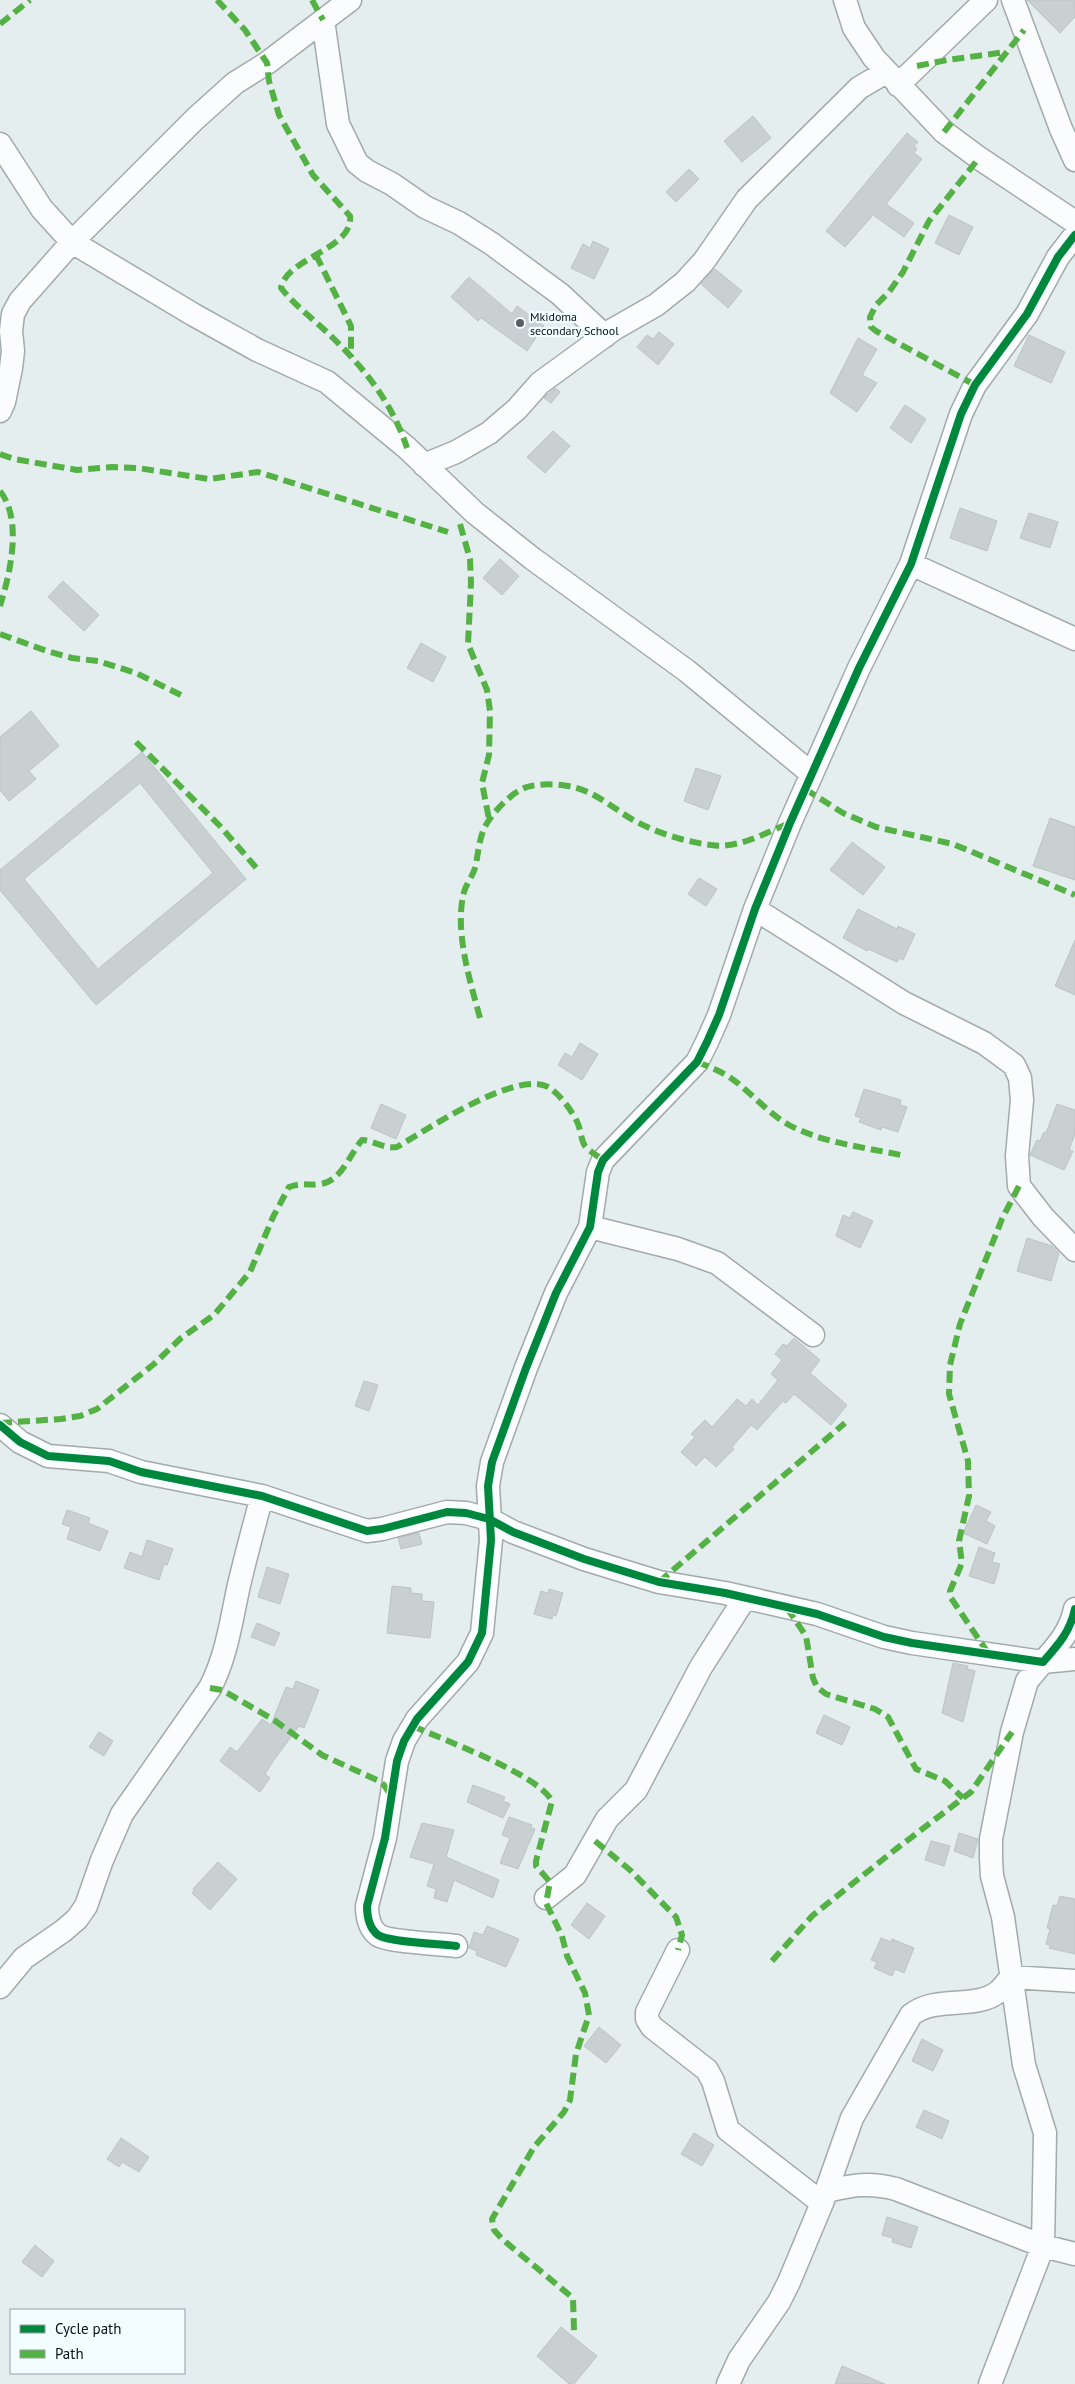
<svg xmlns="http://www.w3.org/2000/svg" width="1075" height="2384" viewBox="0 0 1075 2384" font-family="'PT Sans',sans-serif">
<rect width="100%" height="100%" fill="#e4eeef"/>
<!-- building -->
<path fill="#c8d0d2" stroke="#bcc3c5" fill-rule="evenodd" d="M 1027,0 L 1075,0 L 1075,17 L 1060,33 Z
M 753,116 L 771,138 L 742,162 L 724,141 Z
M 907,133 L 918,142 L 914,146 L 917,149 L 914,153 L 922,159 L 886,204 L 914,223 L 904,237 L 873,215 L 845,247 L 826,231 Z
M 689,169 L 699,179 L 676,202 L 666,192 Z
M 949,215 L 973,227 L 959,255 L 935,243 Z
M 593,241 L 609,249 L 594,279 L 571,268 L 583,244 L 590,248 Z
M 715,269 L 742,291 L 728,308 L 701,284 Z
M 469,277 L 512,314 L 517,306 L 544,326 L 527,351 L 481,318 L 478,321 L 451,297 Z
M 659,332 L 674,344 L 658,365 L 637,347 L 647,335 L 653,339 Z
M 1029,335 L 1065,352 L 1051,383 L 1014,366 Z
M 858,338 L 877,349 L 862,375 L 877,383 L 857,412 L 830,393 Z
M 555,388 L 560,392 L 551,403 L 544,398 Z
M 905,405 L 926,419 L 911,443 L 890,428 Z
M 553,431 L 570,446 L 545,473 L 527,457 Z
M 960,508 L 997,521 L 987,551 L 950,538 Z
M 1029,513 L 1058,522 L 1050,548 L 1020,538 Z
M 500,559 L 519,576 L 502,595 L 483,578 Z
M 63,581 L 99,615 L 84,631 L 48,597 Z
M 421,643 L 446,657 L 433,682 L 407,668 Z
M 31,711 L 59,746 L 29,771 L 36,779 L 9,801 L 0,790 L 0,737 Z
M 142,752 L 246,879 L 96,1005 L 0,890 L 0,870 ZM 140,783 L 213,873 L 98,969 L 24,879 Z
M 696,768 L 721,776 L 708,810 L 684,801 Z
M 1050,818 L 1075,827 L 1075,880 L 1033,866 Z
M 852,842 L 885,867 L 863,895 L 830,870 Z
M 699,878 L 717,889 L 706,906 L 688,894 Z
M 858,909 L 897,929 L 898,926 L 915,934 L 903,960 L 899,958 L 897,962 L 868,949 L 867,951 L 843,938 Z
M 1075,940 L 1075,995 L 1055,986 Z
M 580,1043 L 598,1054 L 582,1080 L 558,1065 L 565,1053 L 572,1057 Z
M 864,1089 L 901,1100 L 900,1105 L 907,1107 L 898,1132 L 882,1127 L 881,1130 L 859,1122 L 861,1118 L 855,1116 Z
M 381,1104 L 406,1115 L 396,1139 L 371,1128 Z
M 1057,1104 L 1075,1110 L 1075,1134 L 1069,1150 L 1073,1151 L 1064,1170 L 1030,1155 L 1037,1140 L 1040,1141 L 1044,1132 L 1046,1133 Z
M 853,1212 L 873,1221 L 860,1248 L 836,1236 L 843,1215 L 850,1218 Z
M 1027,1238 L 1052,1246 L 1059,1253 L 1051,1281 L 1017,1271 Z
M 794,1338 L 820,1360 L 810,1373 L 847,1405 L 831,1425 L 794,1394 L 786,1403 L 783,1401 L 757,1430 L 751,1425 L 732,1447 L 734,1449 L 716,1467 L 705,1457 L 696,1466 L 681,1452 L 695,1437 L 691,1434 L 705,1420 L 712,1427 L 737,1399 L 746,1406 L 752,1399 L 758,1405 L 778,1380 L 771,1374 L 782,1360 L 775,1354 L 783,1344 L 787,1346 Z
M 364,1381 L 378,1385 L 369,1411 L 355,1406 Z
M 976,1505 L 991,1512 L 986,1521 L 995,1526 L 987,1544 L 963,1533 Z
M 67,1510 L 90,1518 L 88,1523 L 108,1531 L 100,1551 L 67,1539 L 71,1527 L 62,1524 Z
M 419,1533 L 422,1544 L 401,1549 L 398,1538 Z
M 147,1540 L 173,1549 L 167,1565 L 164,1564 L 159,1580 L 124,1568 L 130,1552 L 142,1557 Z
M 979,1547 L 995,1553 L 992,1562 L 1000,1564 L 994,1584 L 969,1576 Z
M 267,1567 L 289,1574 L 280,1604 L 258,1597 Z
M 392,1586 L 411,1588 L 411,1593 L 422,1594 L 422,1601 L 434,1602 L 430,1638 L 387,1633 Z
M 549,1589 L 563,1593 L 556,1616 L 553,1615 L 552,1619 L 534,1614 L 541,1591 L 548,1593 Z
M 257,1623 L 280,1633 L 274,1646 L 251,1637 Z
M 953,1663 L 968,1666 L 967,1669 L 975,1671 L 963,1722 L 942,1713 Z
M 296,1681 L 319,1690 L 304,1728 L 299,1726 L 274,1760 L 265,1774 L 270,1778 L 260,1792 L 220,1761 L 230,1747 L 237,1752 L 262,1719 L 271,1725 L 286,1687 L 293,1689 Z
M 824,1715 L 850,1727 L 842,1745 L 816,1733 Z
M 99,1732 L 113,1741 L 104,1756 L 89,1747 Z
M 473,1785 L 505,1797 L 503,1801 L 510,1804 L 503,1818 L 467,1802 Z
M 509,1817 L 532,1825 L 531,1828 L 535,1829 L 518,1869 L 500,1863 L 510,1838 L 502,1835 Z
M 422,1823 L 454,1830 L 446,1857 L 499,1880 L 493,1898 L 454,1880 L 447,1902 L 434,1898 L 436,1889 L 427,1886 L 434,1864 L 410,1857 Z
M 959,1833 L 978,1839 L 973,1858 L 954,1851 Z
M 931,1841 L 950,1846 L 944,1866 L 925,1860 Z
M 218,1862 L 237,1879 L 210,1910 L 192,1893 L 194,1891 L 193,1889 Z
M 1060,1896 L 1075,1899 L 1075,1954 L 1049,1948 L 1050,1945 L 1046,1944 L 1050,1929 L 1047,1928 L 1053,1905 L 1057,1906 Z
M 587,1903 L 605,1916 L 589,1939 L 571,1925 Z
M 487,1926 L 519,1939 L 506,1967 L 476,1955 L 477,1951 L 469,1948 L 474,1932 L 483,1935 Z
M 881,1938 L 891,1942 L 892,1939 L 914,1948 L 904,1973 L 895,1969 L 892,1976 L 874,1968 L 877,1962 L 871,1960 Z
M 599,2027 L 621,2045 L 606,2063 L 584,2046 Z
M 922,2039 L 943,2050 L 933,2071 L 912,2061 Z
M 924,2110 L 949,2121 L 942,2139 L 916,2127 Z
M 694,2133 L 714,2145 L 702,2166 L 681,2154 Z
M 121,2138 L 149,2157 L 139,2172 L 122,2162 L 119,2167 L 107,2159 Z
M 887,2217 L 918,2227 L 911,2248 L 892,2242 L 893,2238 L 882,2235 Z
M 35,2245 L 54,2261 L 42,2277 L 22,2262 Z
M 561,2327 L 597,2356 L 574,2384 L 569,2384 L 537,2356 Z
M 842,2366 L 885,2384 L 835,2384 Z"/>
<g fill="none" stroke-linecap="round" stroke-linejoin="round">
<defs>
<path id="minor" d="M 845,0 L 854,28 L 874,58 L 944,132 L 979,158 L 1075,222
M 1013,0 L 1061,129 L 1075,160
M 323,20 L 338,124 L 357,163 L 367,171 L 392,184 L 425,207 L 459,223 L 492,244 L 560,294 L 605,336
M 898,85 L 986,0
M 0,144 L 42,209 L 72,242 L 194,315 L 257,350 L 327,382 L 407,448 L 475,513 L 533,559 L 687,671 L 812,774
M 0,411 L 4,402 L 11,368 L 13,351 L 11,331 L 13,314 L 20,301 L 72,242 L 195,119 L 235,83 L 267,63 L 350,0
M 424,465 L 456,452 L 489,433 L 517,409 L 540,383 L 614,329 L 656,305 L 685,282 L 704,261 L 747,199 L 859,88 L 886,72
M 911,564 L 1075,639
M 755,909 L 904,1003 L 984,1043 L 1014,1065 L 1020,1078 L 1022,1100 L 1017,1156 L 1019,1186 L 1043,1217 L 1075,1250
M 590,1227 L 678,1249 L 717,1263 L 813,1335
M 0,1425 L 20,1442 L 48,1456 L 109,1461 L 141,1472 L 262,1496 L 367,1531 L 382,1529 L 447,1512 L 466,1513 L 489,1519 L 513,1532 L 584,1559 L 659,1582 L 725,1593 L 817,1614 L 884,1637 L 912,1643 L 1043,1662 C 1058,1645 1070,1632 1075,1609
M 546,1898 L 575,1875 L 607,1819 L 636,1790 L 701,1667 L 745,1598
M 456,1946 C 441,1944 388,1942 378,1935 C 369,1928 367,1916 367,1906 L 385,1838 L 397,1761 L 404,1741 L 417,1719 L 468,1662 L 482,1633 L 491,1540 L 488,1486 L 492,1462 L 526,1368 L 556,1293 L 590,1227 L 598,1172 L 603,1160 L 697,1062 L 707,1042 L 719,1015 L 755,909 L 790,823 L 859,668 L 911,564 L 961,414 L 975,385 L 1027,314 L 1058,257 L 1075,235
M 678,1950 L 647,2012 L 647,2019 L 652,2027 L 707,2070 L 713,2081 L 728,2130 L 822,2203
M 0,1987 L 24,1958 L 63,1931 L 77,1919 L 86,1906 L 102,1860 L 122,1814 L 210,1688 C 227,1655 231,1621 239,1585 C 246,1555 254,1526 262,1496
M 826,2191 C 853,2185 869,2182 896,2189 L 1043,2246 L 1075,2254
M 728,2384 L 739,2360 L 779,2302 L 789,2282 L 822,2203 L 852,2118 L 911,2015 C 936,1995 975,2010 998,1992 C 1003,1988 1007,1982 1011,1977 L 1075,1981
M 990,2384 L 1043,2246 L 1045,2133 L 1024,2065 L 1003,1917 L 992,1876 L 991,1859 L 991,1839 L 1012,1732 L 1027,1681 L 1043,1662 L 1075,1659"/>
</defs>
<!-- minor casing -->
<use href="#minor" stroke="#a2aaab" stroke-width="25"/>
<!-- minor -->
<use href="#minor" stroke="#fbfcfd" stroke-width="22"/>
<!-- quiet -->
<path stroke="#54b144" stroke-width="6" stroke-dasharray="12 6" stroke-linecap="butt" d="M 217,0 L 245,30 L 267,63 L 269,81 L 279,115 L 313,175 L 350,216 C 354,249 286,258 281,288 C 296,307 316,321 333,338 C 366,370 393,405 407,448
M 312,0 L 323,20
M 0,24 L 30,0
M 917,66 L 947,60 L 1006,52
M 944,132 L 1024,30
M 316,255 L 351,326 L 351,357
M 975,385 L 876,331 L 871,327 L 870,317 L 876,305 L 889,292 L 903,272 L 929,221 L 979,158
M 0,454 L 14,459 L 77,470 L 112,467 L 138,468 L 209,479 L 258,472 L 448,532
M 0,491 C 23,520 10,574 0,606
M 460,524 L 470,559 L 471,583 L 468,644 L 487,690 L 490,711 L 489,755 L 482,783 L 489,819
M 0,634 L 47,651 L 72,658 L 98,661 L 136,673 L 183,696
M 136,742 L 220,826 L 260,872
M 805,789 L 843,813 L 876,827 L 953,844 L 1075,895
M 480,1018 C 470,981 454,930 464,892 C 467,882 474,875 476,864 C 478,853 479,842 483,831 C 488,817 512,791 527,787 C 540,783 560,784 573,787 C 596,792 615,810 635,821 C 657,833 686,842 711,845 C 738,849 765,833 790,823
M 697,1062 C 713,1068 728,1074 741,1086 C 757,1099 771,1115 789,1125 C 823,1143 863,1147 901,1155
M 0,1423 L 61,1419 L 80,1416 L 97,1409 L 154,1364 L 181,1338 L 214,1315 L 250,1272 L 273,1217 L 289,1187 C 303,1182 307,1186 320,1184 C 341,1182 350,1154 362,1140 C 374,1141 385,1149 397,1147 C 425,1131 519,1067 550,1088 C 561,1096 573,1112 578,1124 C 581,1131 581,1140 585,1146 C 589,1151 598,1156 603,1160
M 659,1582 L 845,1423
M 787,1608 L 806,1636 L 813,1678 L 817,1687 L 826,1694 L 875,1709 L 888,1717 L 916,1769 L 945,1781 L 963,1798
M 988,1653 L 951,1598 L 950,1591 L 962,1563 L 959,1541 L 969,1496 L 968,1461 L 949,1394 L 950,1365 L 960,1324 L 1002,1219 L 1019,1186
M 210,1688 L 222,1690 L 274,1720 L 322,1755 L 379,1781 L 384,1785 L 391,1796
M 413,1726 C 443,1740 538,1774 552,1801 L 536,1861 L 536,1866 L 550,1882 L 546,1903 L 562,1936 L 567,1956 L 585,1993 L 589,2015 L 576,2054 L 570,2100 L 564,2112 L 534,2147 L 492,2219 L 494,2230 L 502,2239 L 573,2298 L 574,2331
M 595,1841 L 630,1870 L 676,1917 L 682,1935 L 678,1950
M 772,1961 L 812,1916 L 896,1849 L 971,1792 L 1012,1732"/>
<defs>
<path id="cycleway" d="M 0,1425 L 20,1442 L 48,1456 L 109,1461 L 141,1472 L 262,1496 L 367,1531 L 382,1529 L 447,1512 L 466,1513 L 489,1519 L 513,1532 L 584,1559 L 659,1582 L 725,1593 L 817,1614 L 884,1637 L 912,1643 L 1043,1662 C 1058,1645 1070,1632 1075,1609
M 456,1946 C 441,1944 388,1942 378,1935 C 369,1928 367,1916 367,1906 L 385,1838 L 397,1761 L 404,1741 L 417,1719 L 468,1662 L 482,1633 L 491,1540 L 488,1486 L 492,1462 L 526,1368 L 556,1293 L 590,1227 L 598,1172 L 603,1160 L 697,1062 L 707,1042 L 719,1015 L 755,909 L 790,823 L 859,668 L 911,564 L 961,414 L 975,385 L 1027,314 L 1058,257 L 1075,235"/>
</defs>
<!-- cycleway casing -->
<use href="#cycleway" stroke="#f2fdff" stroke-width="11"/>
<!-- cycleway -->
<use href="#cycleway" stroke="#00873e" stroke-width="8"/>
</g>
<!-- markers -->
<circle fill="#575e5f" stroke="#f2fdff" stroke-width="2" cx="520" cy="323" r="5"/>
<g text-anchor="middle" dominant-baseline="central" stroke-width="4.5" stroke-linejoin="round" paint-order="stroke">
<!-- poi labels -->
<g font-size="12" fill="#0b1112" stroke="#f2fdff" text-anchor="start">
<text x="530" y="316">Mkidoma<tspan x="530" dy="14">secondary School</tspan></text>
</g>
</g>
<!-- legend -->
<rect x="10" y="2309" width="175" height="65" fill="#f2fdff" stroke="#969fa0"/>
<rect x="20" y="2325" width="25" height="8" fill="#00873e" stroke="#969fa0"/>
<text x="55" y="2334" font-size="15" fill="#0b1112">Cycle path</text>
<rect x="20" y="2350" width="25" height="8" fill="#54b144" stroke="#969fa0"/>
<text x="55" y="2359" font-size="15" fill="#0b1112">Path</text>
</svg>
